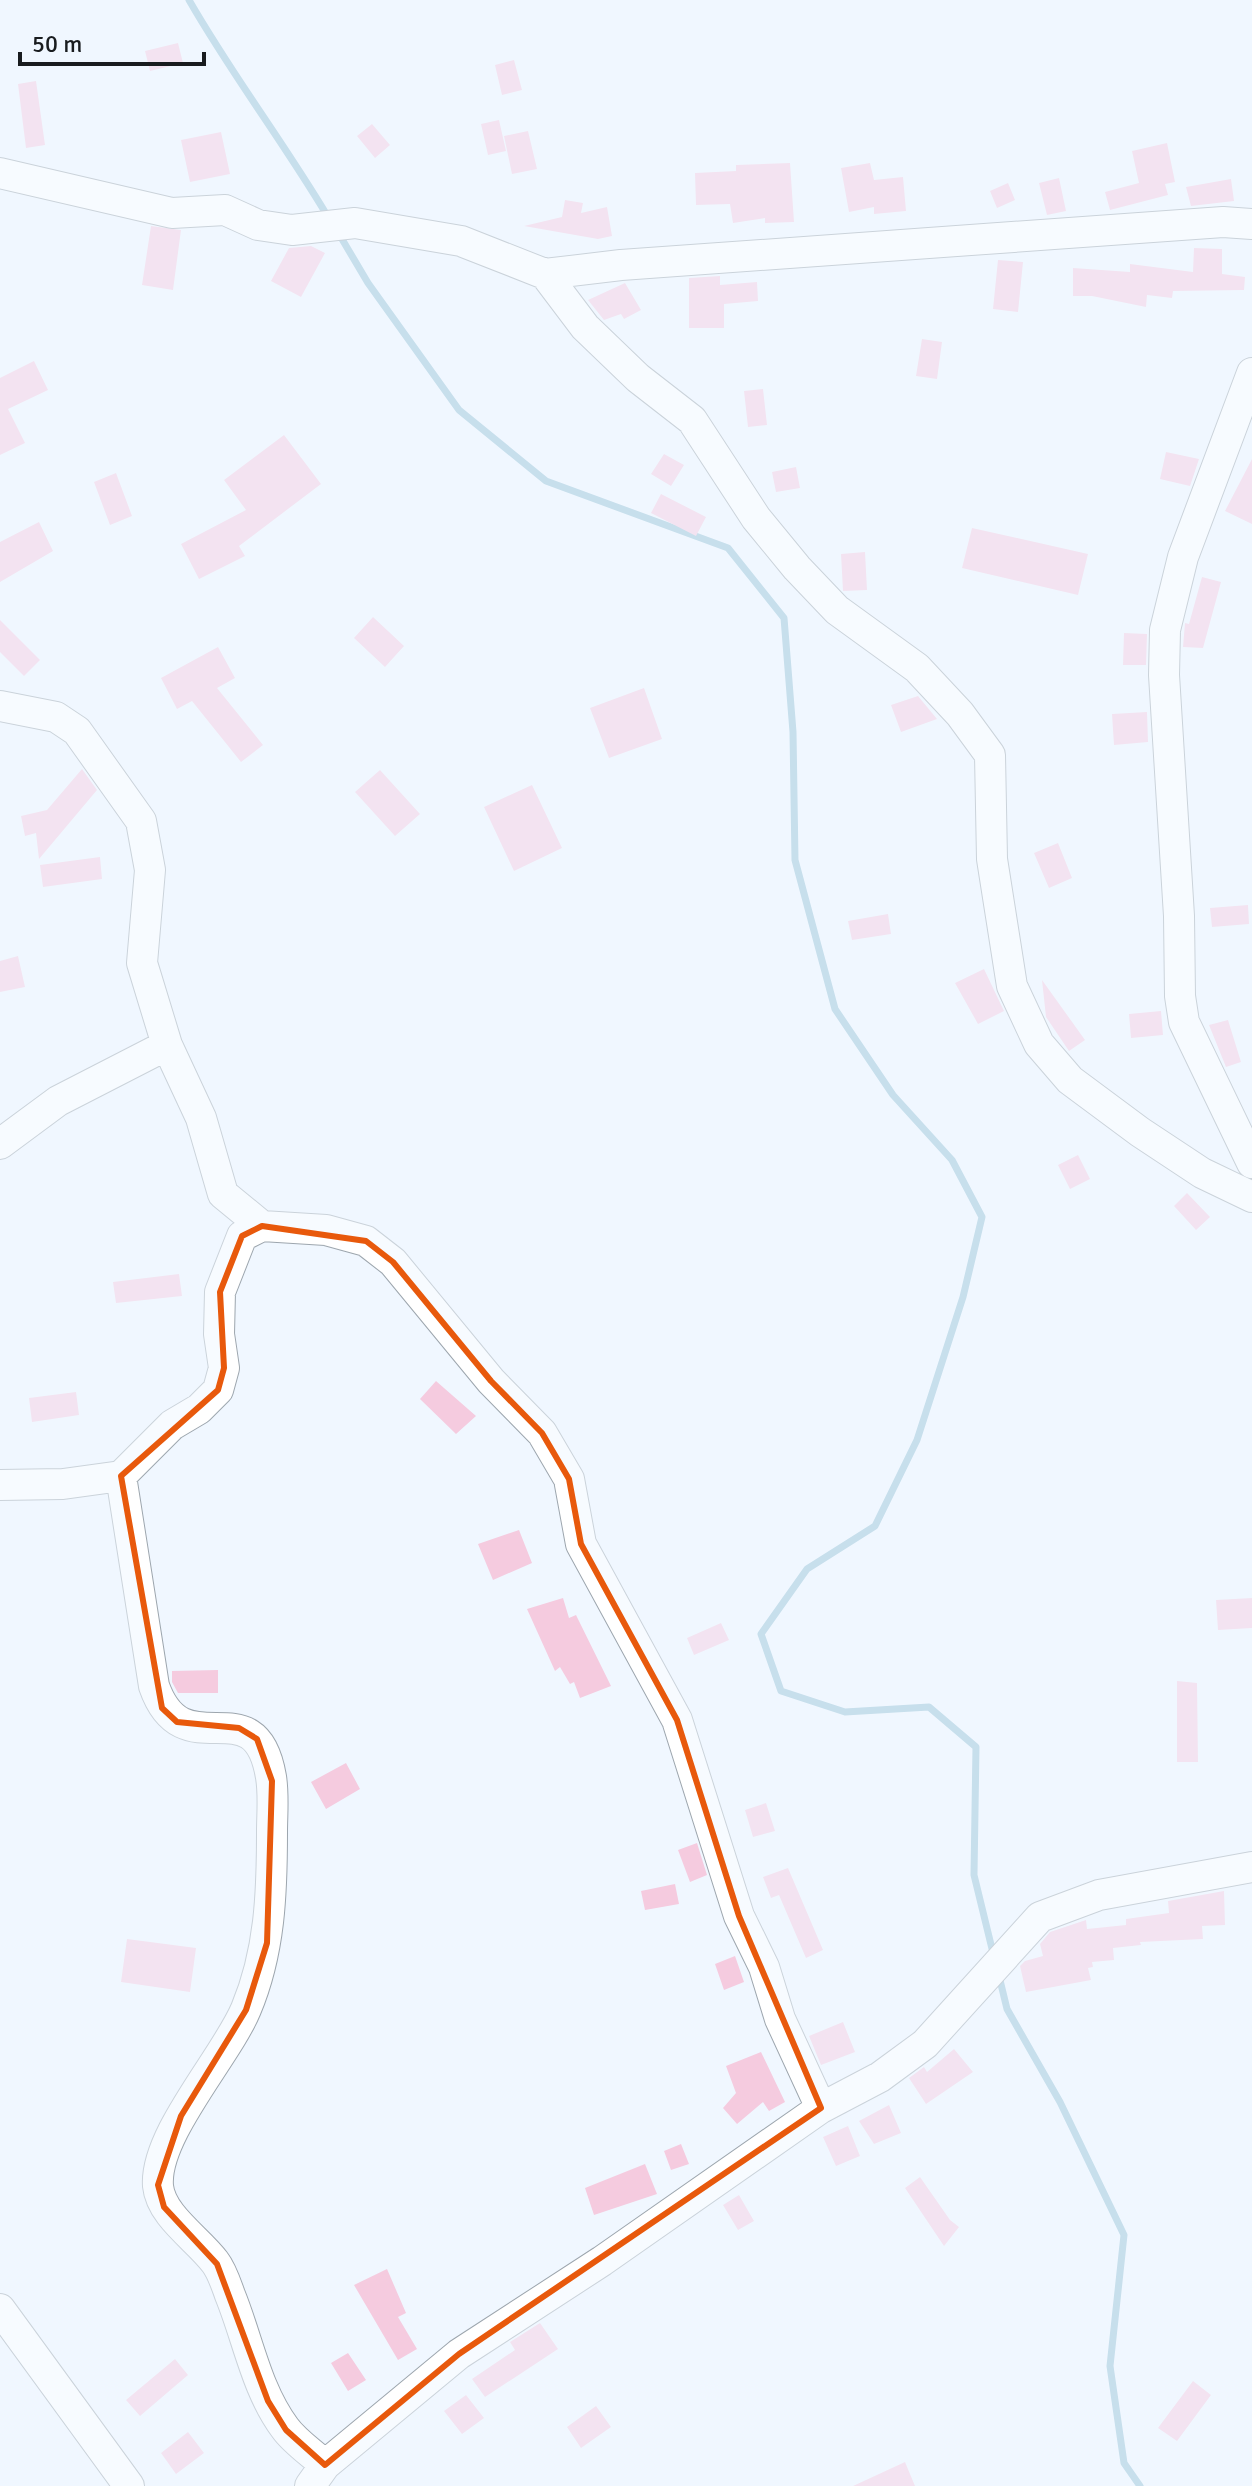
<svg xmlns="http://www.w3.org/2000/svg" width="1252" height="2486" viewBox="0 0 1252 2486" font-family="Signika,sans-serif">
<rect width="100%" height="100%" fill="#f0f7ff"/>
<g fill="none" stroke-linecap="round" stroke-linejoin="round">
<!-- stream -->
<path stroke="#95c0d5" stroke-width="7" d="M 189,0 C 232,75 284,143 328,217
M 339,234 L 368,283 L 459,410 L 546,481 L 728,548 L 784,618 L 793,732 L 795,860 L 835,1009 L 893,1095 L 952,1160 L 982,1217 L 963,1297 L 917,1440 L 875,1526 L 807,1569 L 761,1634 L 781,1691 L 845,1712 L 929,1707 L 976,1747 L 974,1875 L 994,1957
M 999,1976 L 1007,2009 L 1060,2102 L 1124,2235 L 1110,2366 L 1124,2463 L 1140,2486"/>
</g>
<!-- building -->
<path fill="#f5cbdf" d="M 178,43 L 183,63 L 150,71 L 145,51 Z
M 514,60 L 522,90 L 502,95 L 495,65 Z
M 36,81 L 45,145 L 26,148 L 18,84 Z
M 499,120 L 506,151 L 488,155 L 481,124 Z
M 372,124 L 390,145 L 375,158 L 357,136 Z
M 528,131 L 537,169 L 512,174 L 504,136 Z
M 221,132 L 230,174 L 190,182 L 181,140 Z
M 1167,143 L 1175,182 L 1165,184 L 1168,195 L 1110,210 L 1105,192 L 1139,183 L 1132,151 Z
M 790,163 L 794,222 L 765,223 L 765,218 L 733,223 L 730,204 L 696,205 L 695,173 L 736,171 L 736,165 Z
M 870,163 L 874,180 L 903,177 L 906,211 L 874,214 L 874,207 L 849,212 L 841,168 Z
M 1059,178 L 1066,211 L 1047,215 L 1039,183 Z
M 1231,179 L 1234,201 L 1191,206 L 1186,187 Z
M 1008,183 L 1015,200 L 997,208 L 990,191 Z
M 565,200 L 583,203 L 581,213 L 607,207 L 612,236 L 598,239 L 524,226 L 562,217 Z
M 151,226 L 181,230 L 173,290 L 142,285 Z
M 311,246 L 325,253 L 301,297 L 271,281 L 289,248 Z
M 1194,248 L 1222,249 L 1222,274 L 1245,277 L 1244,290 L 1173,291 L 1172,298 L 1147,295 L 1146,307 L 1092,296 L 1073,296 L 1073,268 L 1130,272 L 1130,264 L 1193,272 Z
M 998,260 L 1023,262 L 1018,312 L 993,309 Z
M 720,276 L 720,285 L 757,282 L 758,301 L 724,304 L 724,328 L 689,328 L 689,278 Z
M 625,283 L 641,310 L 624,319 L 621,314 L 604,320 L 588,300 Z
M 922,339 L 942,342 L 937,379 L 916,376 Z
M 34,361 L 48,390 L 8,409 L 25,443 L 0,455 L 0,378 Z
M 763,389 L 767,425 L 748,427 L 744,391 Z
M 284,435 L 321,484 L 239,546 L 245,556 L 199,579 L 181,544 L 246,510 L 224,480 Z
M 1166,452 L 1199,459 L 1190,486 L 1160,479 Z
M 664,454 L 684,465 L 671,486 L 651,474 Z
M 1252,459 L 1252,524 L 1225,511 Z
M 796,467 L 800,488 L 776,492 L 772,472 Z
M 116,473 L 132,516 L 110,525 L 94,482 Z
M 661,494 L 706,517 L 696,536 L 651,513 Z
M 39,522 L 53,551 L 0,582 L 0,542 Z
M 972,528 L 1088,554 L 1078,595 L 962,568 Z
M 865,552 L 867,590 L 843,591 L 841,554 Z
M 1202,577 L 1221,582 L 1203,648 L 1183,647 L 1185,623 L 1189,624 Z
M 373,617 L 404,646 L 385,667 L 354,638 Z
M 0,620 L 40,660 L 24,676 L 0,652 Z
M 1124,633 L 1147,634 L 1146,665 L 1123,665 Z
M 218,647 L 235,678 L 217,688 L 263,745 L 241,762 L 192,701 L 177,709 L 161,678 Z
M 644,688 L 662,739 L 609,758 L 590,708 Z
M 918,696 L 937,719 L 901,732 L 891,705 Z
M 1147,712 L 1148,742 L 1114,745 L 1112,714 Z
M 82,769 L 97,790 L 39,859 L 36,833 L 25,836 L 21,816 L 47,810 Z
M 380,770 L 420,814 L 395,836 L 355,792 Z
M 532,785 L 562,848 L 514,871 L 484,807 Z
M 1058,843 L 1072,878 L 1049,888 L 1034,853 Z
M 100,857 L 102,879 L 43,887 L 40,865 Z
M 1248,905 L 1249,924 L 1212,927 L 1210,908 Z
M 888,914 L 891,934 L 852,940 L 848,921 Z
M 18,956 L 25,987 L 0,992 L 0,961 Z
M 984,969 L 1004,1011 L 978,1024 L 955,983 Z
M 1042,980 L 1085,1040 L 1069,1051 L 1046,1017 Z
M 1161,1011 L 1163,1035 L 1131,1038 L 1129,1014 Z
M 1228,1020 L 1241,1062 L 1226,1067 L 1209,1025 Z
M 1078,1155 L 1090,1179 L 1070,1189 L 1058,1165 Z
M 1187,1193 L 1210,1217 L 1196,1230 L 1174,1206 Z
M 179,1274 L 182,1296 L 116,1303 L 113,1282 Z
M 436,1381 L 476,1416 L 456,1434 L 420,1399 Z
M 76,1392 L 79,1415 L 32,1422 L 29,1398 Z
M 519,1530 L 532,1563 L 493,1580 L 478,1544 Z
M 563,1598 L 569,1618 L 576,1615 L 611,1686 L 580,1698 L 574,1682 L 570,1684 L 560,1667 L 555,1671 L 527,1609 Z
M 1252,1598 L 1252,1628 L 1218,1630 L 1216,1600 Z
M 721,1623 L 729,1640 L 694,1655 L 687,1638 Z
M 218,1670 L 218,1693 L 178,1693 L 172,1682 L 172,1671 Z
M 1177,1681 L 1197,1683 L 1198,1762 L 1177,1762 Z
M 346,1763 L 360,1789 L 326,1809 L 311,1782 Z
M 766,1803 L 775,1831 L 753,1837 L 745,1810 Z
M 697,1843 L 707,1875 L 690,1882 L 678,1850 Z
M 788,1868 L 823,1950 L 806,1958 L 779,1895 L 771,1898 L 763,1877 Z
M 675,1884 L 679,1904 L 645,1910 L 641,1891 Z
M 1224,1891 L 1225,1925 L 1202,1926 L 1203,1939 L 1140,1942 L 1141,1945 L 1113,1948 L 1114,1960 L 1092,1962 L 1093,1967 L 1088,1968 L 1091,1980 L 1026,1992 L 1020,1966 L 1025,1961 L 1043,1956 L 1040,1944 L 1050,1932 L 1086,1920 L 1087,1929 L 1126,1925 L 1126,1919 L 1169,1913 L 1168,1901 Z
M 127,1939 L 196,1948 L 190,1992 L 121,1982 Z
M 735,1956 L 744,1982 L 724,1990 L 715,1964 Z
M 843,2022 L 855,2052 L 821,2065 L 809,2036 Z
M 954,2049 L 973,2072 L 926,2104 L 909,2078 L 924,2067 L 927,2072 Z
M 761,2052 L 785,2102 L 769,2111 L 763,2102 L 737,2124 L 723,2108 L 736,2093 L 726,2066 Z
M 889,2105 L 901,2133 L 874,2144 L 859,2121 Z
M 848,2126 L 860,2156 L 836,2166 L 823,2137 Z
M 681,2144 L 689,2164 L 671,2170 L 664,2151 Z
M 645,2164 L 657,2194 L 594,2215 L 585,2188 Z
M 920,2177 L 950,2220 L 959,2227 L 944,2246 L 905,2188 Z
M 739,2195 L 754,2221 L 738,2230 L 723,2205 Z
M 387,2269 L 406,2313 L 398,2317 L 417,2349 L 398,2360 L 354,2285 Z
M 540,2323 L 558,2349 L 485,2397 L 472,2379 L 515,2350 L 510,2342 Z
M 348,2353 L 366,2380 L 348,2391 L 331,2363 Z
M 175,2359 L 188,2375 L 140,2416 L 126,2400 Z
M 1193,2381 L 1211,2395 L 1177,2441 L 1158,2428 Z
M 466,2395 L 484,2418 L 462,2434 L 444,2411 Z
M 596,2406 L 611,2427 L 581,2448 L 567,2427 Z
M 188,2432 L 204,2453 L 176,2474 L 161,2453 Z
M 905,2462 L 915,2486 L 853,2486 Z"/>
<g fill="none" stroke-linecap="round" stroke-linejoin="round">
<defs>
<path id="minor" d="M 0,173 L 172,213 L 225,210 L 258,225 L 292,230 L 355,223 L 461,241 L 545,274 L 621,265 L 1223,222 L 1252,224
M 545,274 L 585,327 L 638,378 L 692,420 L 756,518 L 797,568 L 837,610 L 917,668 L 960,714 L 990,755 L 992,859 L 1012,986 L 1039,1044 L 1070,1080 L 1140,1132 L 1202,1173 L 1252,1197
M 1252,373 L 1183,557 L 1165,630 L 1164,675 L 1179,916 L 1180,996 L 1184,1022 L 1252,1163
M 0,706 L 56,717 L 77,731 L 141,821 L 150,870 L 142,963 L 167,1045 L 201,1118 L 223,1194 L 262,1226
M 0,1144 L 58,1101 L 167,1045
M 121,1476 L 154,1686 C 184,1772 255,1682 271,1777 C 274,1795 272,1814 272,1832 C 272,1893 270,1952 246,2009 C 226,2057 154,2135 158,2186 C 161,2216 198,2239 215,2262 C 222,2271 226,2284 230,2295 C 248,2339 256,2389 285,2428 C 295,2442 312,2453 325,2465
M 0,1485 L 63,1484 L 121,1476 L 172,1425 L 199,1409 L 218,1390 L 224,1368 L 219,1334 L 220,1292 L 242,1236 L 262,1226 L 326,1230 L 366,1241 L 393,1262 L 491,1381 L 542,1433 L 569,1479 L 581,1544 L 677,1720 L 739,1916 L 764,1967 L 780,2019 L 821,2108
M 0,2309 L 129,2486
M 310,2486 L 325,2465 L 459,2354 L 602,2261 L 821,2108 L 880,2077 L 925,2044 L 1040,1917 L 1099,1895 L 1252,1867"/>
</defs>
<!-- minor casing -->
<use href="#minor" stroke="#9da6ae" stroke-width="32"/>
<!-- minor -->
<use href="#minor" stroke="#fff" stroke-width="30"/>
</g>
<!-- marked area -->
<path d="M0 0H1252V2486H0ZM 262,1226 L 366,1241 L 393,1262 L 491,1381 L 542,1433 L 569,1479 L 581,1544 L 677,1720 L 739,1916 L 821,2108 L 459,2354 L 325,2465 L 286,2430 L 268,2401 L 217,2264 L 164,2207 L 158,2185 L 181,2116 L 246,2010 L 267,1943 L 272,1781 L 257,1739 L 239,1728 L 177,1722 L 162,1708 L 121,1476 L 218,1390 L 224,1368 L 220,1292 L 242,1236 Z" fill="#f0f7ff" fill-opacity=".55" fill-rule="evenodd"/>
<path fill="none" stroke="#e8590c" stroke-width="6" stroke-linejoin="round" d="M 262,1226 L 366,1241 L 393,1262 L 491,1381 L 542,1433 L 569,1479 L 581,1544 L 677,1720 L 739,1916 L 821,2108 L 459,2354 L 325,2465 L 286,2430 L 268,2401 L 217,2264 L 164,2207 L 158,2185 L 181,2116 L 246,2010 L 267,1943 L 272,1781 L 257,1739 L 239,1728 L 177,1722 L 162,1708 L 121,1476 L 218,1390 L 224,1368 L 220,1292 L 242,1236 Z"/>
<!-- scale -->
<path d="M20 52v12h184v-12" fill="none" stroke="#191c1f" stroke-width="4"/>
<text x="32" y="52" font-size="24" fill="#191c1f" stroke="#f0f7ff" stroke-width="6" paint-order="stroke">50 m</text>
</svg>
